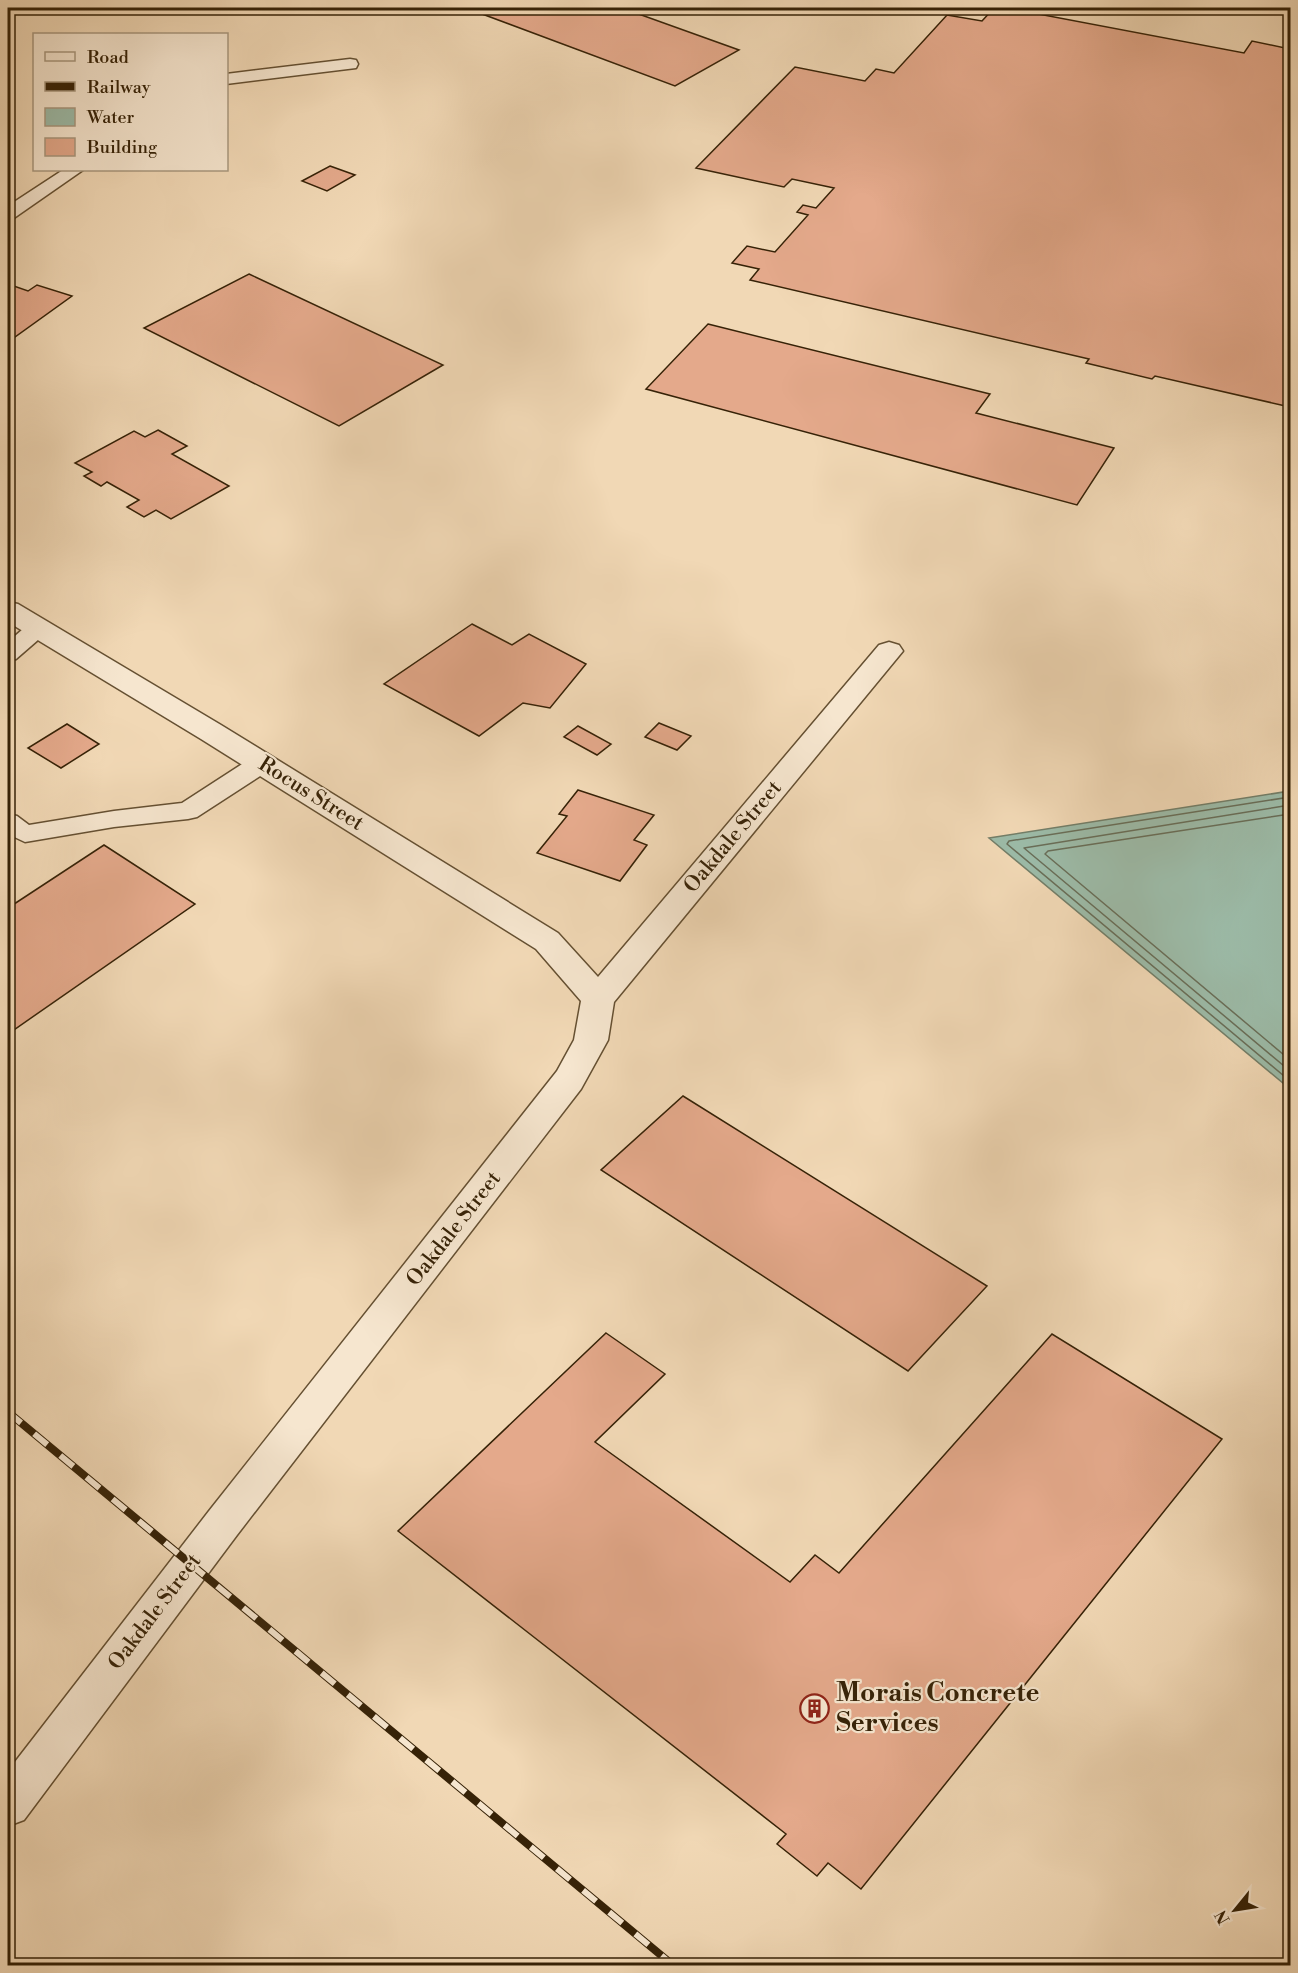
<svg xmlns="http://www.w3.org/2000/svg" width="1298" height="1973" viewBox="0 0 1298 1973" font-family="'Libre Bodoni',serif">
<rect width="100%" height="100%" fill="#f1d8b5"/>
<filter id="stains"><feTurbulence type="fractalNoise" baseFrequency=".00333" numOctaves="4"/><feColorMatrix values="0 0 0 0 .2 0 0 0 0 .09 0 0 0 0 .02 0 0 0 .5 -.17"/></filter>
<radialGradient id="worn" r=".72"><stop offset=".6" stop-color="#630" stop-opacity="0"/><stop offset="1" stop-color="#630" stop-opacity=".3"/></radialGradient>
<!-- water -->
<path fill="#9cbba8" stroke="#737e68" stroke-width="1.5" d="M 1290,791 L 1290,1089 L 989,838 Z"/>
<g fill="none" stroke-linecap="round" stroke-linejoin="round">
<!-- shore -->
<path stroke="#696e58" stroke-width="1.5" d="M 1290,797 L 1009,841 L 1007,844 L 1290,1081
M 1290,805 L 1024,848 L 1290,1071
M 1290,814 L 1048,851 L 1045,854 L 1290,1060"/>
</g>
<!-- building -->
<path fill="#e4a98b" stroke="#362207" stroke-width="1.5" d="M 466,8 L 622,8 L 739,50 L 675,86 Z
M 994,8 L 1007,8 L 1244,53 L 1252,41 L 1290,49 L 1290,407 L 1155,376 L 1152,379 L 1086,363 L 1089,359 L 750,280 L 759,269 L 732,263 L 747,246 L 775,252 L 808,215 L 797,212 L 803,205 L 816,208 L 834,188 L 792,179 L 784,187 L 696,168 L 795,67 L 865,81 L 876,69 L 894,73 L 947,15 L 982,21 Z
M 330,166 L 355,175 L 327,191 L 302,181 Z
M 249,274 L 443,365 L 339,426 L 144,328 Z
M 8,284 L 28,291 L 37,285 L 72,296 L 8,342 Z
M 708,324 L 990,394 L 976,413 L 1114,448 L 1077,505 L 646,389 Z
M 158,430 L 187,446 L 172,454 L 229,486 L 171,519 L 156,510 L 144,517 L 127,507 L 139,500 L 107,482 L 101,486 L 84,476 L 92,472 L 75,463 L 134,431 L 145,437 Z
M 472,624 L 512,645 L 529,634 L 586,664 L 550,708 L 523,703 L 479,736 L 384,684 Z
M 659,723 L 691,736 L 677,750 L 645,737 Z
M 67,724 L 99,744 L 61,768 L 28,748 Z
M 578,726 L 611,744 L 597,755 L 564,737 Z
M 578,790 L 654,815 L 634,840 L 647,845 L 620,881 L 537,853 L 567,816 L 559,814 Z
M 104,845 L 195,904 L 8,1034 L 8,908 Z
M 683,1096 L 987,1286 L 908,1371 L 601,1170 Z
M 606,1333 L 665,1374 L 595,1442 L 790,1582 L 815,1555 L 839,1573 L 1052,1334 L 1222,1439 L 861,1889 L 828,1863 L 817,1876 L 777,1844 L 786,1834 L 398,1531 Z"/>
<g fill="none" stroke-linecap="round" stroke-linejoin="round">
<defs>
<path id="lane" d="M 350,59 L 356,60 L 358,64 L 356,68 L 226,84 L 226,74 Z
M 63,170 L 83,170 L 14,218 L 8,219 L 8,206 Z
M 38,621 L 46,623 L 49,628 L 46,633 L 16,659 L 8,661 L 8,642 L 30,623 Z
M 262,755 L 271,757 L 274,763 L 271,769 L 197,817 L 188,819 L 114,827 L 25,842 L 8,834 L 8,814 L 17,816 L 29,825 L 114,811 L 182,803 L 253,757 Z"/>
<path id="street" d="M 8,602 L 18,604 L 221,725 L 558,933 L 598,977 L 879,645 L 889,642 L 899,645 L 903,651 L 614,1002 L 608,1040 L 581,1089 L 237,1535 L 24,1820 L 8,1826 L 8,1771 L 209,1511 L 557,1071 L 574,1040 L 581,1001 L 536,949 L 201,739 L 8,622 Z"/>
</defs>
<!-- lane casing -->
<use href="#lane" stroke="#655032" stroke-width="3"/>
<!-- street casing -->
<use href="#street" stroke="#655032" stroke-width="3"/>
<!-- lane -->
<use href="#lane" fill="#f6e6cf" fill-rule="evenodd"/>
<!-- street -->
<use href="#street" fill="#f6e6cf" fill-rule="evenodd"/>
<defs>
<path id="rail" d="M 8,1412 L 674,1966"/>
</defs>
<!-- rail casing -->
<use href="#rail" stroke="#362207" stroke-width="8"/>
<!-- rail -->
<use href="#rail" stroke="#f6e6cf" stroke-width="6" stroke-dasharray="17" stroke-linecap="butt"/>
</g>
<!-- icons -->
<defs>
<symbol id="building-ring" viewBox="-11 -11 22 22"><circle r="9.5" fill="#f6e6cf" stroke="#8f2418" stroke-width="1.5"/><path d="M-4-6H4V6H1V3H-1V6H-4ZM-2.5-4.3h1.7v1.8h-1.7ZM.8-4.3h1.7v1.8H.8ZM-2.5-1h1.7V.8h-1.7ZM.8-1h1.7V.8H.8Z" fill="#8f2418"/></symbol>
</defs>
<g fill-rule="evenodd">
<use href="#building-ring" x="798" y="1692" width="33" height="33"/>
</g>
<g text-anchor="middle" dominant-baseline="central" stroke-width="4.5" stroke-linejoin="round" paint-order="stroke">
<!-- street labels -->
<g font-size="21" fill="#362207" stroke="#f6e6cf">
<text transform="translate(311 794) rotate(32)">Rocus Street</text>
<text transform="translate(733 837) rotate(-50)">Oakdale Street</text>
<text transform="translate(454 1229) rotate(-52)">Oakdale Street</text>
<text transform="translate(155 1612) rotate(-53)">Oakdale Street</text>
</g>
<!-- near-poi labels -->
<g font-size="26" font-weight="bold" fill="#362207" stroke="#f6e6cf" text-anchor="start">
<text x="836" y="1693">Morais Concrete<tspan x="836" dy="30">Services</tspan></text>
</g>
</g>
<!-- margin -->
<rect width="1298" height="1973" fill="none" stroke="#f1d8b5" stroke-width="30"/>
<rect x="9" y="9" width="1280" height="1955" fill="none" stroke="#362207" stroke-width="3"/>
<rect x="15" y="15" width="1268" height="1943" fill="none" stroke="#362207" stroke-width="1.5"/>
<!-- legend -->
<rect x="33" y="33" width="195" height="138" fill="#f6e6cf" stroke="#a9987f" stroke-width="1.5"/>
<rect x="45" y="52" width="30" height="9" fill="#f6e6cf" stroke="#a9987f" stroke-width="1.5"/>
<text x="87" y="63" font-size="18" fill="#362207">Road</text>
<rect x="45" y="82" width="30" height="9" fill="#362207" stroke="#a9987f" stroke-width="1.5"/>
<text x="87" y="93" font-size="18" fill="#362207">Railway</text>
<rect x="45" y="108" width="30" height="18" fill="#9cbba8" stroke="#a9987f" stroke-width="1.5"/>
<text x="87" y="123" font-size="18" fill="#362207">Water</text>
<rect x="45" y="138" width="30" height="18" fill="#e4a98b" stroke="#a9987f" stroke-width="1.5"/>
<text x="87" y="153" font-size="18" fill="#362207">Building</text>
<!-- north arrow -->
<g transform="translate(1235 1910) rotate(240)" stroke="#f6e6cf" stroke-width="4.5" paint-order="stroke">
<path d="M0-4.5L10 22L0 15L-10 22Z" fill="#362207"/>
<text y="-9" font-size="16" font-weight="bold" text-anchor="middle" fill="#362207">N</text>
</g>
<rect width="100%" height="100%" filter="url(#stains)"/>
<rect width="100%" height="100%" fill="url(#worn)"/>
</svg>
